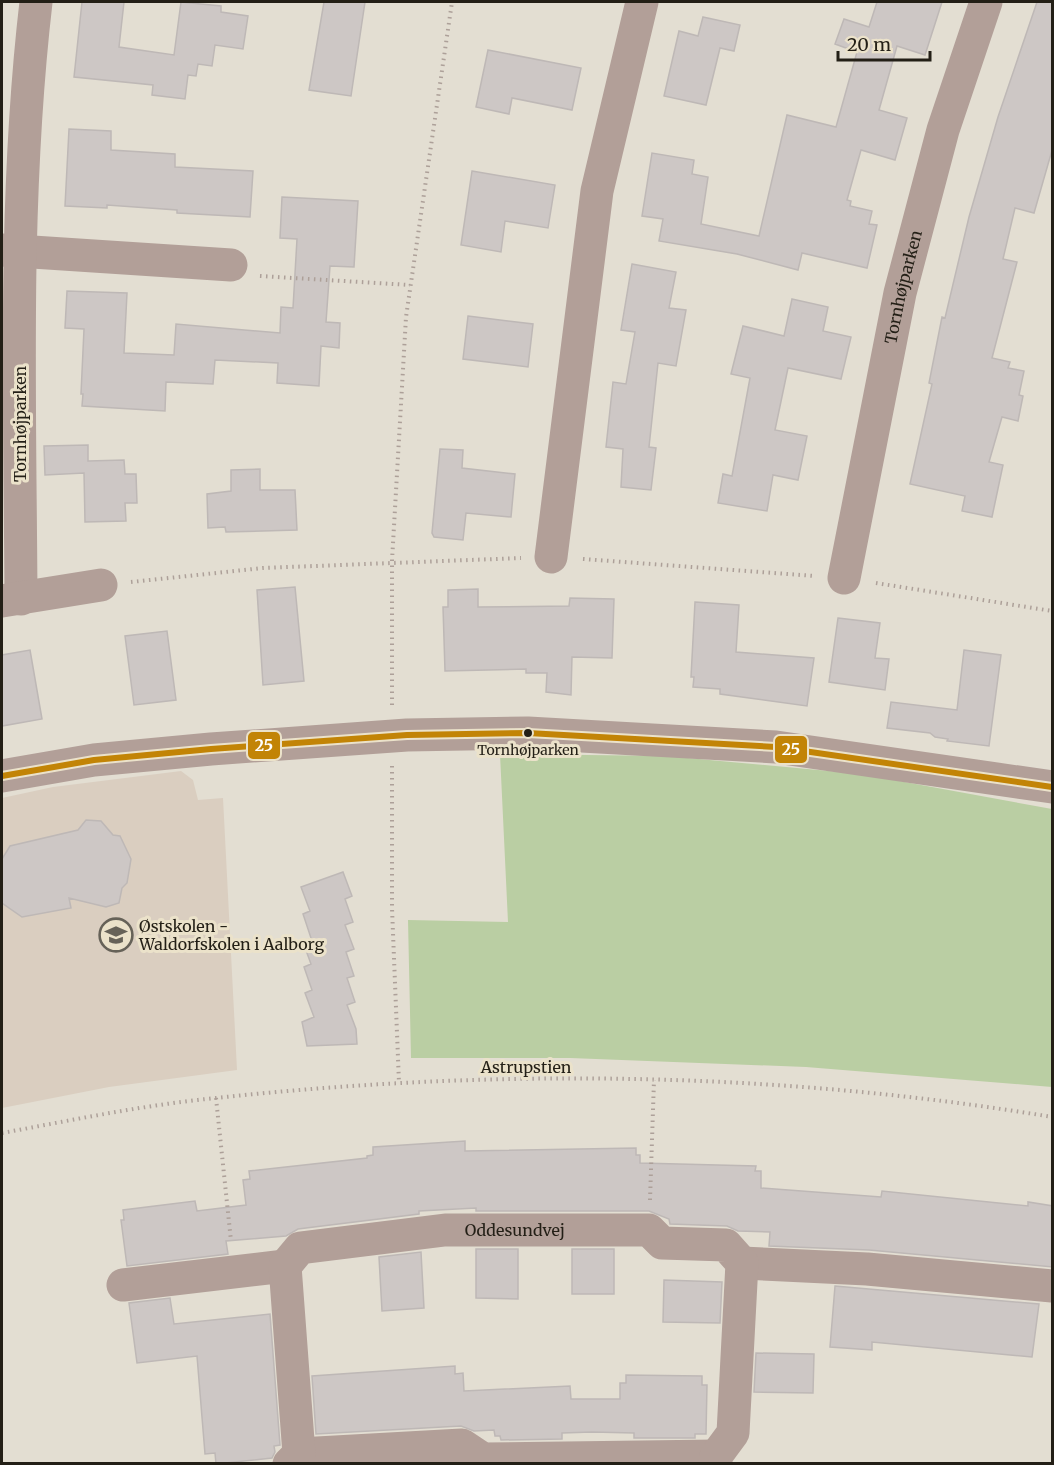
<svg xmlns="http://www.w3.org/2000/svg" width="1054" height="1465" viewBox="0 0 1054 1465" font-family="Merriweather,serif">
<rect width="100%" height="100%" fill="#e3ded2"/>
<!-- education -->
<path fill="#dacec0" d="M 181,771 L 193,780 L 198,800 L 223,798 L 237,1070 L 109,1087 L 2,1108 L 2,798 L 53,787 Z"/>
<!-- green -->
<path fill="#bacea3" d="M 500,754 L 666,756 L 861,774 L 1052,809 L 1052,1087 L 806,1067 L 570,1058 L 411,1058 L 408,920 L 508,922 Z"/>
<!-- building -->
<path fill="#cdc7c5" stroke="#beb8b6" stroke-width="1.5" d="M 82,2 L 124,2 L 119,47 L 174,55 L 181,2 L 221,6 L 221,12 L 248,16 L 243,49 L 215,45 L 212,66 L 198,64 L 196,76 L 188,75 L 185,99 L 152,95 L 153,85 L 74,77 Z
M 324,2 L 365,2 L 351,96 L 309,90 Z
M 877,2 L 942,2 L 925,55 L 897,46 L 879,110 L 907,118 L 895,160 L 861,150 L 847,200 L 851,201 L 850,206 L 872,211 L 869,224 L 877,225 L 867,268 L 802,253 L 798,270 L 737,254 L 659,241 L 663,219 L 642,216 L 652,153 L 694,160 L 692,174 L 708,177 L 701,224 L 759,236 L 787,115 L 836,127 L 857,52 L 835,44 L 844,19 L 869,27 Z
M 1037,2 L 1053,2 L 1053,147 L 1034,213 L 1015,208 L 1003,259 L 1017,262 L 992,358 L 1010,362 L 1008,368 L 1024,371 L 1019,395 L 1023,396 L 1018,421 L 1002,417 L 989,462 L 1003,465 L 992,517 L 962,511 L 965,496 L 910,484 L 932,384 L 929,383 L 942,317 L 945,318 L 969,217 L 998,117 Z
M 703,17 L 740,25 L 734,51 L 720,48 L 706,105 L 664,96 L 679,31 L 698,36 Z
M 488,50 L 581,68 L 572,110 L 512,98 L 509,114 L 476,107 Z
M 69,129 L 111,131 L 111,150 L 175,154 L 175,167 L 253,171 L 250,217 L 177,213 L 177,210 L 107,205 L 107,208 L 65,206 Z
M 472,171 L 555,185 L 548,228 L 505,221 L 501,252 L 461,245 Z
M 282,197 L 358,201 L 354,267 L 330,266 L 326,322 L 340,323 L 339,348 L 321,346 L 319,386 L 277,383 L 278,363 L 215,360 L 213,384 L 166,382 L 165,411 L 82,406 L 83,394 L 81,394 L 84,329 L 65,328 L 67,291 L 127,293 L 124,353 L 174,355 L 176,324 L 280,333 L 281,307 L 293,308 L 297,239 L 280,238 Z
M 632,264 L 676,272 L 669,308 L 686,310 L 676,366 L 658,363 L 649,447 L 656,448 L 651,490 L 621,487 L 623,449 L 606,447 L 613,382 L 626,384 L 635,332 L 621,330 Z
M 792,299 L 828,307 L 823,331 L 851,337 L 841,379 L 788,368 L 775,430 L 807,436 L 798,480 L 773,475 L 767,511 L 718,503 L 723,474 L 732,476 L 750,378 L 731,374 L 743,326 L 784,336 Z
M 468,316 L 533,324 L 528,367 L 463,359 Z
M 88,445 L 88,461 L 124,460 L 125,474 L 136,474 L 137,503 L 125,503 L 126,521 L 85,522 L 84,473 L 45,475 L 44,446 Z
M 440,449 L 463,450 L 462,468 L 515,474 L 511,517 L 466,513 L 463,540 L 434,537 L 432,533 Z
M 260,469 L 260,490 L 295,490 L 297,530 L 226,532 L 225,527 L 208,528 L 207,494 L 231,491 L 231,470 Z
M 295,587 L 304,681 L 263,685 L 257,590 Z
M 478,589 L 478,607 L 569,606 L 570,598 L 614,599 L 612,658 L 572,657 L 571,695 L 546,692 L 547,673 L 526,673 L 526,669 L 445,671 L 443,607 L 448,607 L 448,590 Z
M 695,602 L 739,605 L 736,652 L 814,658 L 807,706 L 720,694 L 720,689 L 693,687 L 694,677 L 691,677 Z
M 838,618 L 880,623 L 875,658 L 889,659 L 885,690 L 829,682 Z
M 167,631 L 176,700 L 134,705 L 125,636 Z
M 30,650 L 42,719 L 2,726 L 2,655 Z
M 964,650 L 1001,655 L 989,746 L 947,741 L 948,739 L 935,737 L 930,733 L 887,728 L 891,702 L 957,710 Z
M 86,820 L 101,821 L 113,835 L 120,836 L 131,859 L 127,883 L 122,888 L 119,903 L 106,907 L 69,898 L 71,908 L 22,917 L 2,903 L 2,859 L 10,846 L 78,830 Z
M 343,872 L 352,896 L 345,899 L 353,922 L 345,925 L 354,949 L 346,952 L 354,976 L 347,978 L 355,1002 L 347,1005 L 356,1029 L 357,1044 L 307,1046 L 302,1022 L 314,1017 L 305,993 L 312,990 L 304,967 L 311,964 L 303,942 L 311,938 L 303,914 L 310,911 L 301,887 Z
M 465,1141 L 465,1151 L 636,1148 L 636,1155 L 640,1155 L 640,1163 L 756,1166 L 755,1171 L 761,1171 L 761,1188 L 881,1197 L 882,1191 L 1028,1206 L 1028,1202 L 1053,1206 L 1053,1267 L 869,1250 L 769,1246 L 770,1232 L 738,1231 L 727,1226 L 670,1224 L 669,1219 L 649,1211 L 476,1211 L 476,1208 L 419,1211 L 419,1214 L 298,1229 L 286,1236 L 226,1241 L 228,1254 L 127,1266 L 121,1220 L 124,1220 L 123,1210 L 195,1201 L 197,1211 L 246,1205 L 243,1180 L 250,1179 L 249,1171 L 367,1158 L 367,1156 L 373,1155 L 373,1147 Z
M 476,1249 L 518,1249 L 518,1299 L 476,1298 Z
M 572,1249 L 614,1249 L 614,1294 L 572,1294 Z
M 421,1252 L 424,1308 L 382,1311 L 379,1257 Z
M 664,1280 L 722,1282 L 720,1323 L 663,1322 Z
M 835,1286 L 1039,1304 L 1032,1357 L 872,1342 L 872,1350 L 830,1347 Z
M 170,1298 L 174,1324 L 270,1314 L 280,1445 L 274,1446 L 275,1452 L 272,1458 L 216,1464 L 215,1453 L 205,1454 L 197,1356 L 137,1363 L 129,1303 Z
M 756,1353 L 814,1354 L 813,1393 L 754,1392 Z
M 455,1366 L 455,1374 L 463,1373 L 464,1391 L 570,1386 L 571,1399 L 620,1399 L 620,1383 L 626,1383 L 626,1375 L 702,1376 L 702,1385 L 707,1385 L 706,1434 L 695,1434 L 695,1438 L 634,1438 L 634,1433 L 592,1432 L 562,1433 L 562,1439 L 501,1440 L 500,1436 L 495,1436 L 494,1430 L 474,1431 L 461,1426 L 316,1434 L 312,1376 Z"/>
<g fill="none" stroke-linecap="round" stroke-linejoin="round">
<!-- path -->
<path stroke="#ada099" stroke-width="4" stroke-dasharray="1.5 4.5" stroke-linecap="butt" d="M 260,276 L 410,285
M 583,559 L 815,576
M 131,582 L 263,568 L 521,558
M 876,583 L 1052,611
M 392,705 L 392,561 L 406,317 L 452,2
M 392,766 L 392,908 L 399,1083
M 216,1098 L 231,1241
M 2,1133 C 73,1120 144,1105 216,1098 C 493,1068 777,1071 1052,1117
M 650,1200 L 654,1080"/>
<!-- minor -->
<g stroke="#b29f98" stroke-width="33">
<path d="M 2,250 L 231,265"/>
<path d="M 551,557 L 597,191 L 642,2"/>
<path id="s1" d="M 844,578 L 900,293 L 943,130 L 986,2"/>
<path d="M 21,599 C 20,399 13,200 36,2"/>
<path d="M 2,601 L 101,585"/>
<path d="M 2,776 L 94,760 L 211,749 L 407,735 L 528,733 L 776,747 L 1052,787"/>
<path d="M 742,1263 L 867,1269 L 1052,1286"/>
<path d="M 123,1285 L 285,1266"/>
<path d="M 299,1454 L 462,1445 L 483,1459 L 716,1456"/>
<path id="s2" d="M 289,1464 L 299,1454 L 285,1266 L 300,1248 L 445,1230 L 649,1230 L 662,1243 L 726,1245 L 742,1263 L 733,1433 L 716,1456 L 716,1464"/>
</g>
<defs>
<path id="bus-1" d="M 2,776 L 94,760 L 211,749 L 407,735 L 528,733 L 776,747 L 1052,787"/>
</defs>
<!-- bus-1 casing -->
<use href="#bus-1" stroke="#ebe2ca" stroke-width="10"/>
<!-- bus-1 -->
<use href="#bus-1" stroke="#c28406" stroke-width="6"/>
</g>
<!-- icons -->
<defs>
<symbol id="school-ring" viewBox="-11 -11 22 22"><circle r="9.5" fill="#ebe2ca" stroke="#666258" stroke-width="1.5"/><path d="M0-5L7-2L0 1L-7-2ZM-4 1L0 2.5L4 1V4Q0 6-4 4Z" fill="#666258"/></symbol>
</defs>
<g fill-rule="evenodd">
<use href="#school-ring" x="97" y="916" width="38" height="38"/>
</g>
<!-- markers -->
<circle fill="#231f16" stroke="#ebe2ca" stroke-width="2" cx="528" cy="733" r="5"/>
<g text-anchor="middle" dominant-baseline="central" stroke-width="6" stroke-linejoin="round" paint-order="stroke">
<!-- bus labels -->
<g font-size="14" fill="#231f16" stroke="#ebe2ca">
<text x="528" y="750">Tornhøjparken</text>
</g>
<!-- street labels -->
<g font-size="16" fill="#231f16" stroke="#ebe2ca">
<text stroke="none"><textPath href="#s1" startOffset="297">Tornhøjparken</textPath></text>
<text transform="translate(20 424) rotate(-90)">Tornhøjparken</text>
<text x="526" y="1067">Astrupstien</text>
<text stroke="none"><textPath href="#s2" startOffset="442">Oddesundvej</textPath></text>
</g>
<!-- poi labels -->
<g font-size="16" fill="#231f16" stroke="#ebe2ca" text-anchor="start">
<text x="139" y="926">Østskolen -<tspan x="139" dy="18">Waldorfskolen i Aalborg</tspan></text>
</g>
</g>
<g stroke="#ebe2ca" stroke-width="2">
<rect x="247" y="731" width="34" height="29" rx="6" fill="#c28406"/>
<rect x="774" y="735" width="34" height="29" rx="6" fill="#c28406"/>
</g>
<g font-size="16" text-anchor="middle" font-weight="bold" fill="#fff">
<text x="264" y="751">25</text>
<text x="791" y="755">25</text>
</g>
<!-- border -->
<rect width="1054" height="1465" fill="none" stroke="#231f16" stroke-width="6"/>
<!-- scale -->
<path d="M838 51v9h92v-9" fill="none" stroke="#231f16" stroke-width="3"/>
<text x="847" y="51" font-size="18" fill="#231f16" stroke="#ebe2ca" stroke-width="4.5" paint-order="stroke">20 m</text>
</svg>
